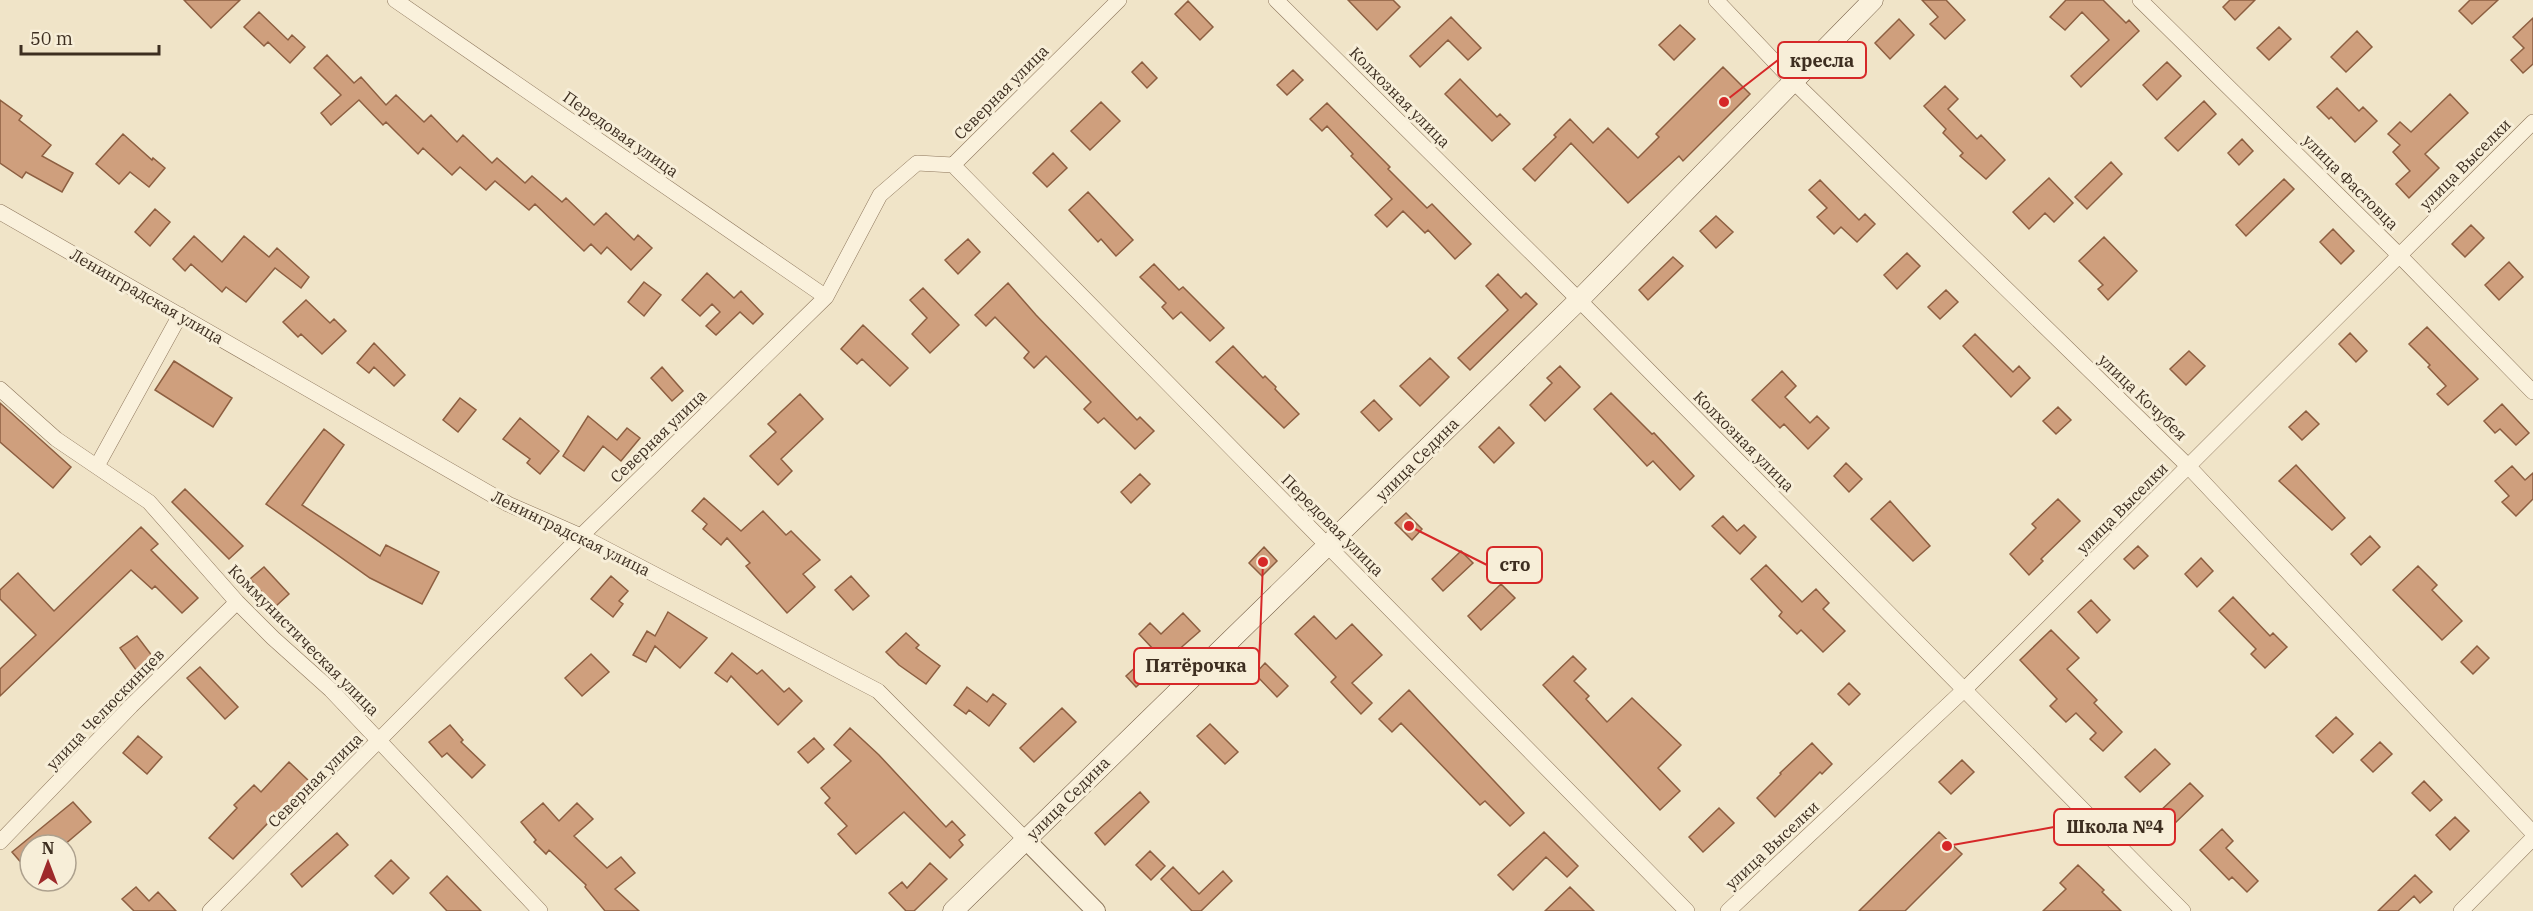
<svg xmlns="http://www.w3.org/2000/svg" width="2533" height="911" viewBox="0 0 2533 911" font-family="'IBM Plex Serif',serif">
<rect width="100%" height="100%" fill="#f0e4c8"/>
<!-- building -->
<path fill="#cf9f7d" stroke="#8d5f41" stroke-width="1.5" d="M 184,0 L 240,0 L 211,28 Z
M 1348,0 L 1393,0 L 1400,7 L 1377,30 Z
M 1922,0 L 1946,0 L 1965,20 L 1945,39 L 1930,24 L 1938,17 Z
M 2066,0 L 2103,0 L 2126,23 L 2129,20 L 2139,31 L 2081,87 L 2071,76 L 2109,40 L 2082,12 L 2065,30 L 2050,17 Z
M 2230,0 L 2255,0 L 2235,20 L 2223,7 Z
M 2470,0 L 2498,0 L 2472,24 L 2459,11 Z
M 1188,1 L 1213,27 L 1200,40 L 1175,14 Z
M 259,12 L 288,40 L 292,35 L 305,47 L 290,63 L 268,42 L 264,46 L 244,27 Z
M 1451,17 L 1481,48 L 1468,60 L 1448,40 L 1420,67 L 1410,56 Z
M 2533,18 L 2533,64 L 2523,73 L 2511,60 L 2524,48 L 2513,37 Z
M 1899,19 L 1914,35 L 1890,59 L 1875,43 Z
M 1680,25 L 1695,39 L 1674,60 L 1659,45 Z
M 2279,27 L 2291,39 L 2269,60 L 2257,48 Z
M 2357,31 L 2372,47 L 2346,72 L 2331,57 Z
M 327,55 L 354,83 L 361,77 L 386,105 L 396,95 L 424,122 L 431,115 L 457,142 L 463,135 L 492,163 L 497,158 L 525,183 L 532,176 L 562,202 L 566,198 L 594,225 L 606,213 L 634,240 L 638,235 L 652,248 L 631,270 L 607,247 L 601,254 L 591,244 L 584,251 L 535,204 L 529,210 L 495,181 L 486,190 L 460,167 L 452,175 L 423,148 L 418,154 L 386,122 L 383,125 L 359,100 L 331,125 L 321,113 L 341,95 L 314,68 Z
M 1142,62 L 1157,78 L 1147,88 L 1132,72 Z
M 2167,62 L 2181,76 L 2157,100 L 2143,85 Z
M 1723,67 L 1750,94 L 1683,161 L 1679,156 L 1628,203 L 1571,143 L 1535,181 L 1523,169 L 1556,137 L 1554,135 L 1570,119 L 1593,143 L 1608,128 L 1638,158 L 1659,137 L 1656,134 Z
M 1293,70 L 1303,80 L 1287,95 L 1277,85 Z
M 1460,79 L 1497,117 L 1500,114 L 1510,124 L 1492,141 L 1445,94 Z
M 1945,86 L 1958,99 L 1948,109 L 1977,139 L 1981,135 L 2005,160 L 1986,179 L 1960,156 L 1963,153 L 1943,133 L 1946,129 L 1924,106 Z
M 2337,88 L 2359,111 L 2363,107 L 2377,121 L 2355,142 L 2331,117 L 2329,119 L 2317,107 Z
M 2450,94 L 2468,113 L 2425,154 L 2439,168 L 2409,198 L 2396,184 L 2410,171 L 2393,152 L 2400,145 L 2388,134 L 2400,122 L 2411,132 Z
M 0,100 L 22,116 L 19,120 L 51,145 L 42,156 L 73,173 L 62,192 L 26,172 L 22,178 L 0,163 Z
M 2204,101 L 2216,114 L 2178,151 L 2165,138 Z
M 1101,102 L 1120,121 L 1090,150 L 1071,131 Z
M 1327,103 L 1390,167 L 1388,169 L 1427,208 L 1432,204 L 1471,244 L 1455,259 L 1428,230 L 1425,233 L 1403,211 L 1387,227 L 1375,215 L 1392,199 L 1351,156 L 1353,154 L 1327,126 L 1322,131 L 1310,119 Z
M 123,134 L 152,160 L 153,158 L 165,168 L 149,187 L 130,172 L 119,184 L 96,164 Z
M 2242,139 L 2253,151 L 2239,165 L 2228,153 Z
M 1053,153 L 1067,168 L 1047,187 L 1033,173 Z
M 2111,162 L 2122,174 L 2087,209 L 2075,197 Z
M 2049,178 L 2073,203 L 2054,222 L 2045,213 L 2029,229 L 2013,212 Z
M 2284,179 L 2294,189 L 2246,236 L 2236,225 Z
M 1820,180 L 1859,220 L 1865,214 L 1875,224 L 1857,242 L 1841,227 L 1834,234 L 1817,217 L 1827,208 L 1809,190 Z
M 1088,192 L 1133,240 L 1116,256 L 1101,239 L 1098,242 L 1069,210 Z
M 155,209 L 170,222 L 150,246 L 135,232 Z
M 1716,216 L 1733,232 L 1716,248 L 1700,231 Z
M 2471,225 L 2484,238 L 2465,257 L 2452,244 Z
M 2333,229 L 2354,251 L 2341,264 L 2320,242 Z
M 194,236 L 222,262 L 244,236 L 269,257 L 277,248 L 309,277 L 301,288 L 275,268 L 246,302 L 226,287 L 222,292 L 191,264 L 185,271 L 173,259 Z
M 2104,237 L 2137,271 L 2108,300 L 2098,289 L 2103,285 L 2079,261 Z
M 968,239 L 980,252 L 958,274 L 945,260 Z
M 1907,253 L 1920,266 L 1897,289 L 1884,275 Z
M 1673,257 L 1683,266 L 1648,300 L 1639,290 Z
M 2509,262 L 2523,277 L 2499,300 L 2485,285 Z
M 1154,264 L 1179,290 L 1183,287 L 1224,328 L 1210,341 L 1181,312 L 1173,319 L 1162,307 L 1166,303 L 1140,277 Z
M 707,273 L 734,298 L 741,291 L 763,314 L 753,324 L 740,312 L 716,335 L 706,326 L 720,312 L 712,304 L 700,316 L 682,300 Z
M 1498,274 L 1521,298 L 1526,293 L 1537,304 L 1470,370 L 1458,358 L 1508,310 L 1486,286 Z
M 644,282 L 661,295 L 644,316 L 628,302 Z
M 1008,283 L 1036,315 L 1137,420 L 1140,417 L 1154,431 L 1135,449 L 1104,418 L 1098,423 L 1084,409 L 1091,402 L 1046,356 L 1034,368 L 1024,358 L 1029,352 L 995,317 L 986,326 L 975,315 Z
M 923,288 L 959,325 L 930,353 L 912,334 L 927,318 L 910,300 Z
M 1946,290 L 1958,302 L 1940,319 L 1928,307 Z
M 306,300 L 330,323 L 334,319 L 346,331 L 322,354 L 301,334 L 298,337 L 283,322 Z
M 863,325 L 908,368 L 890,386 L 862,359 L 857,364 L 841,349 Z
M 2427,327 L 2478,379 L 2448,405 L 2437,394 L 2446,386 L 2428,367 L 2430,365 L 2409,344 Z
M 2350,333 L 2367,351 L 2356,362 L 2339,344 Z
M 1975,334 L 2013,372 L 2019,366 L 2030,378 L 2011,397 L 1963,346 Z
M 374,343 L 405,375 L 394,386 L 374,367 L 369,373 L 357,363 Z
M 1233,346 L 1263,378 L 1265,376 L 1276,387 L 1275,389 L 1299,414 L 1284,428 L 1216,362 Z
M 2189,351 L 2205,366 L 2186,385 L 2170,369 Z
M 1430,358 L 1449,377 L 1420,406 L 1400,386 Z
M 174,361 L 232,398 L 213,427 L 155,390 Z
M 1560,366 L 1580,387 L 1545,421 L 1530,405 L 1552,383 L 1547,378 Z
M 662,367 L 683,391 L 672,401 L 651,378 Z
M 1782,371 L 1796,386 L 1785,397 L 1810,423 L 1817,416 L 1829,428 L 1808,449 L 1784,424 L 1780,428 L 1752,400 Z
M 1611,393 L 1652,434 L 1654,433 L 1694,476 L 1680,490 L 1653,461 L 1647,466 L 1594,409 Z
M 800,394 L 823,419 L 781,459 L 792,471 L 778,485 L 750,456 L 776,432 L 768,424 Z
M 460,398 L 476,410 L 458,432 L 443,420 Z
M 1374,400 L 1392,419 L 1379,431 L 1361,412 Z
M 0,403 L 71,467 L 53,488 L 0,442 Z
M 2502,404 L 2529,433 L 2516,445 L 2500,429 L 2495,433 L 2484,421 Z
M 2058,407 L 2071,420 L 2056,434 L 2043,421 Z
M 2306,411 L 2319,424 L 2302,440 L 2289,427 Z
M 588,416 L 617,440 L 627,428 L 640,438 L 621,461 L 603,446 L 584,471 L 563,456 Z
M 520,418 L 559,451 L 540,474 L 527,463 L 530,459 L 503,439 Z
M 1499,427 L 1514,443 L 1494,463 L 1479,447 Z
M 324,429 L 344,445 L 302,505 L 380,556 L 386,545 L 439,572 L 422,604 L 370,578 L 266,504 Z
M 1846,463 L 1862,479 L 1849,492 L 1834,476 Z
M 2296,465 L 2345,518 L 2332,530 L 2279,481 Z
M 2512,466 L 2525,480 L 2533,473 L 2533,499 L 2516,516 L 2502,502 L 2509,496 L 2495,481 Z
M 1140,474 L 1150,484 L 1131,503 L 1121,492 Z
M 185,489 L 243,546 L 229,559 L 172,502 Z
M 704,498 L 741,531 L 763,511 L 786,535 L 791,531 L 820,560 L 803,574 L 815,587 L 787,613 L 746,566 L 750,563 L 727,538 L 721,545 L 703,529 L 707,524 L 692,511 Z
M 2058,499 L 2080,521 L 2041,559 L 2043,561 L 2029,575 L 2010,554 L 2036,528 L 2032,524 Z
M 1890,501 L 1930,546 L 1913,561 L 1871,519 Z
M 1406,513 L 1422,529 L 1412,540 L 1395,523 Z
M 1723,516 L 1737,531 L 1744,525 L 1756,537 L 1740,554 L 1712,526 Z
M 141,527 L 158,544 L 151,550 L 198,598 L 182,613 L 155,586 L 152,589 L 131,570 L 0,696 L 0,669 L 36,635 L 0,599 L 0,590 L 18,573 L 54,611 Z
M 2370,536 L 2380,547 L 2361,565 L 2351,554 Z
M 2138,546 L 2148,556 L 2134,569 L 2124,559 Z
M 1264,547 L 1277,561 L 1262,576 L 1249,563 Z
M 1461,551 L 1473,563 L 1443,591 L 1432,579 Z
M 2201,558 L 2213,571 L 2197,587 L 2185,574 Z
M 1766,565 L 1802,602 L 1816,589 L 1829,603 L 1823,609 L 1845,631 L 1823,652 L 1801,630 L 1797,634 L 1779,616 L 1782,612 L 1751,579 Z
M 2418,566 L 2437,585 L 2432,590 L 2462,621 L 2442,640 L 2393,590 Z
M 264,567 L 289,594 L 275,607 L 250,579 Z
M 611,576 L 628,591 L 619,601 L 623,604 L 613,617 L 591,599 Z
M 851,576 L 869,596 L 853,610 L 835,590 Z
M 1501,584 L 1515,598 L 1481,630 L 1468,616 Z
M 2233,597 L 2270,636 L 2273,633 L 2287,647 L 2265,668 L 2251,654 L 2256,649 L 2219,611 Z
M 2091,600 L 2110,620 L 2097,633 L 2078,612 Z
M 668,612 L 707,638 L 680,668 L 655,646 L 646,662 L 633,655 L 647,631 L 655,636 Z
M 1183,613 L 1200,631 L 1136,687 L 1126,676 L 1154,650 L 1139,634 L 1150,623 L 1161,634 Z
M 1314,616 L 1336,639 L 1352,624 L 1382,655 L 1352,683 L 1372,703 L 1361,714 L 1331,682 L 1336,677 L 1295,634 Z
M 2051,630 L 2079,658 L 2067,669 L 2097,700 L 2094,703 L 2122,732 L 2103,751 L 2090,739 L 2096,733 L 2076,713 L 2066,722 L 2050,706 L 2057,699 L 2020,660 Z
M 906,633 L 919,645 L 916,648 L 940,666 L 926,684 L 899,665 L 886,652 Z
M 137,636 L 156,661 L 139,674 L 120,648 Z
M 2477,646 L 2489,658 L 2473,674 L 2461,662 Z
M 732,653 L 757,674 L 762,670 L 784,692 L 789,688 L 802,701 L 778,725 L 731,676 L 727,682 L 715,673 Z
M 591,654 L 609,672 L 582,696 L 565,678 Z
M 1573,656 L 1586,669 L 1574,681 L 1589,696 L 1586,699 L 1607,722 L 1632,698 L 1681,745 L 1658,768 L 1680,791 L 1660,810 L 1543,685 Z
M 1265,663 L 1288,686 L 1277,697 L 1255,674 Z
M 200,667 L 238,707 L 225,719 L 187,678 Z
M 1849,683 L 1860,694 L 1849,705 L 1838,694 Z
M 967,687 L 987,702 L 993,694 L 1006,704 L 989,726 L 969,710 L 966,714 L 954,705 Z
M 1409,690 L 1524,813 L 1510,826 L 1485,801 L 1480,805 L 1401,723 L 1392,732 L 1379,719 Z
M 1062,708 L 1076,722 L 1034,762 L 1020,748 Z
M 2336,717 L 2353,734 L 2333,753 L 2316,736 Z
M 1210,724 L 1238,752 L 1225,764 L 1197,736 Z
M 450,725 L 463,740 L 461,742 L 485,765 L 472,778 L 447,753 L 442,757 L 429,742 Z
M 850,728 L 879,755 L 946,827 L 952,821 L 965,835 L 959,840 L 963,845 L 950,858 L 904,812 L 856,854 L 838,834 L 847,826 L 825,803 L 830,798 L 821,788 L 851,761 L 834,745 Z
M 138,736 L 162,757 L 147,774 L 123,753 Z
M 814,738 L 824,749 L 808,763 L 798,752 Z
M 2380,742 L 2392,754 L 2373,772 L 2361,760 Z
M 1812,743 L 1832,764 L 1822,774 L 1820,772 L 1775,817 L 1757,798 L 1781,774 L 1780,773 Z
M 2155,749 L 2170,764 L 2140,792 L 2125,777 Z
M 1962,760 L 1974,772 L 1951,794 L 1939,782 Z
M 289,762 L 309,781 L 233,859 L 209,838 L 237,808 L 234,805 L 254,785 L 261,792 Z
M 2424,781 L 2442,800 L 2430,811 L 2412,793 Z
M 2190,783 L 2203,796 L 2172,826 L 2159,812 Z
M 1140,792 L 1149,802 L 1105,845 L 1095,833 Z
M 73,802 L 91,822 L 64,845 L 30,845 L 30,873 L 12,852 Z
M 543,803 L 559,821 L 577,803 L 593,819 L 574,836 L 607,868 L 621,857 L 635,873 L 615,889 L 639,911 L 605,911 L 585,887 L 586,885 L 549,850 L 546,854 L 534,842 L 536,840 L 521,822 Z
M 1719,808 L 1734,823 L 1703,852 L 1689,837 Z
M 2455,817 L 2469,831 L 2450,850 L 2436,835 Z
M 2222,829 L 2233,841 L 2226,848 L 2258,881 L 2247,892 L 2232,877 L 2229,880 L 2200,850 Z
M 1544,832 L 1578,866 L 1567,877 L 1546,857 L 1513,890 L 1498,875 Z
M 1939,832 L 1962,854 L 1905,911 L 1859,911 Z
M 337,833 L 348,845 L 302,887 L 291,874 Z
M 1150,851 L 1165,866 L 1151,880 L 1136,865 Z
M 391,860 L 409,878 L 393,894 L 375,876 Z
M 930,863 L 947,879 L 914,911 L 906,911 L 889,893 L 902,882 L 907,888 Z
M 2078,865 L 2104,890 L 2102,892 L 2121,911 L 2043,911 L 2066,889 L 2060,883 Z
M 1173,867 L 1199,894 L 1223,871 L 1232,881 L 1201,911 L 1192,911 L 1161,879 Z
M 2415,875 L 2432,892 L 2420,903 L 2414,896 L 2398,911 L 2378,911 Z
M 447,876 L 481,911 L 447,911 L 430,893 Z
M 136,887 L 149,901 L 158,892 L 176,911 L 134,911 L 122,899 Z
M 1570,887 L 1594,911 L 1545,911 Z"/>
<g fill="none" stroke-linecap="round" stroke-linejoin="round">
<defs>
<path id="minor" d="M 395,0 L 826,297
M 1276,0 L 1579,300 L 2183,911
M 1716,0 L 1793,81 L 2189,467 L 2533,833
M 2140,0 L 2399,255 L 2533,392
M 953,165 L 1687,911
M 0,212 L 508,504 L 581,536 L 878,691 L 1026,840
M 0,389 L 56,439 L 149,502 L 237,602 L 273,638 L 331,690 L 540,911
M 97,466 L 180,315
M 0,842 L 131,706 L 237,602
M 210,911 L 581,536 L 826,297 L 880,195 L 917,163 L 953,165 L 1119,0
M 1728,911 L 1965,689 L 2533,122
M 2461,911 L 2533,838"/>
<path id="tertiary" d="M 1026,840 L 1096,911"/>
<path id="secondary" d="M 953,911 L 1579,300 L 1873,0"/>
</defs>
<!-- minor casing -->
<use href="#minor" stroke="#8d765c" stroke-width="16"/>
<!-- tertiary casing -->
<use href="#tertiary" stroke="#8d765c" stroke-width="20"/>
<!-- secondary casing -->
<use href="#secondary" stroke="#6f573f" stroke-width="21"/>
<!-- minor -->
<use href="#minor" stroke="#faf1dc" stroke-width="15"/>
<!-- tertiary -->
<use href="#tertiary" stroke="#faf1dc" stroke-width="18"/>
<!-- secondary -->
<use href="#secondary" stroke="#faf1dc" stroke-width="20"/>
</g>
<g text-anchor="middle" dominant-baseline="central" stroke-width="6" stroke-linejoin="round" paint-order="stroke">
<!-- street labels -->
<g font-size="16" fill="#3d2e20" stroke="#f7eed8">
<text transform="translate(1001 92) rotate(-45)">Северная улица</text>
<text transform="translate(1400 97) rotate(45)">Колхозная улица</text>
<text transform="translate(621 134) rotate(35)">Передовая улица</text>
<text transform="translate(2465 164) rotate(-45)">улица Выселки</text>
<text transform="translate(2351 182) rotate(45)">улица Фастовца</text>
<text transform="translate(147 296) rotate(30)">Ленинградская улица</text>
<text transform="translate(2143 397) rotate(44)">улица Кочубея</text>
<text transform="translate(658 436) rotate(-44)">Северная улица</text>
<text transform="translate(1744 441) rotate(45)">Колхозная улица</text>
<text transform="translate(1417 459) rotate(-45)">улица Седина</text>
<text transform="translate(2122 508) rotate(-45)">улица Выселки</text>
<text transform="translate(1333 525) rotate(45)">Передовая улица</text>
<text transform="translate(571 533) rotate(26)">Ленинградская улица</text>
<text transform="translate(304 640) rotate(45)">Коммунистическая улица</text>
<text transform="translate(105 709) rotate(-46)">улица Челюскинцев</text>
<text transform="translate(315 780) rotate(-45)">Северная улица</text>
<text transform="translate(1068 798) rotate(-45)">улица Седина</text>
<text transform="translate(1772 845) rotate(-43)">улица Выселки</text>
</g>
</g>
<!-- callouts -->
<path fill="none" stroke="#d62828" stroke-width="2" d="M1724 102L1778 60M1409 526L1487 565M1263 562L1259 666M1947 846L2054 827"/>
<g fill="#d62828" stroke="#f7eed8" stroke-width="2">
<circle cx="1724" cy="102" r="6"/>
<circle cx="1409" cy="526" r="6"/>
<circle cx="1263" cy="562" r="6"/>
<circle cx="1947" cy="846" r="6"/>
</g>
<g fill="#f7eed8" stroke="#d62828" stroke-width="2">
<rect x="1778" y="42" width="88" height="36" rx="6"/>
<rect x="1487" y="547" width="55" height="36" rx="6"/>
<rect x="1134" y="648" width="125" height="36" rx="6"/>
<rect x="2054" y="809" width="121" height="36" rx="6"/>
</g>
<g font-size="18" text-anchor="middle" font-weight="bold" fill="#3d2e20">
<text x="1822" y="67">кресла</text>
<text x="1515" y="571">сто</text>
<text x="1196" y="672">Пятёрочка</text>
<text x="2115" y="833">Школа №4</text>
</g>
<!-- north arrow -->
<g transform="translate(48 863)"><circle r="28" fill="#f7eed8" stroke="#ada18e" stroke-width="1.5"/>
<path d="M0-4.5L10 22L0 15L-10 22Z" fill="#9e2a2b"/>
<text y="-9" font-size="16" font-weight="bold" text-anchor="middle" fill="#3d2e20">N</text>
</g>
<!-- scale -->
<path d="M21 45v9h138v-9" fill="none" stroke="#3d2e20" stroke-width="3"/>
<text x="30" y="45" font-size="18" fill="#3d2e20" stroke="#f7eed8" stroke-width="4.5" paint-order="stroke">50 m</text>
</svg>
